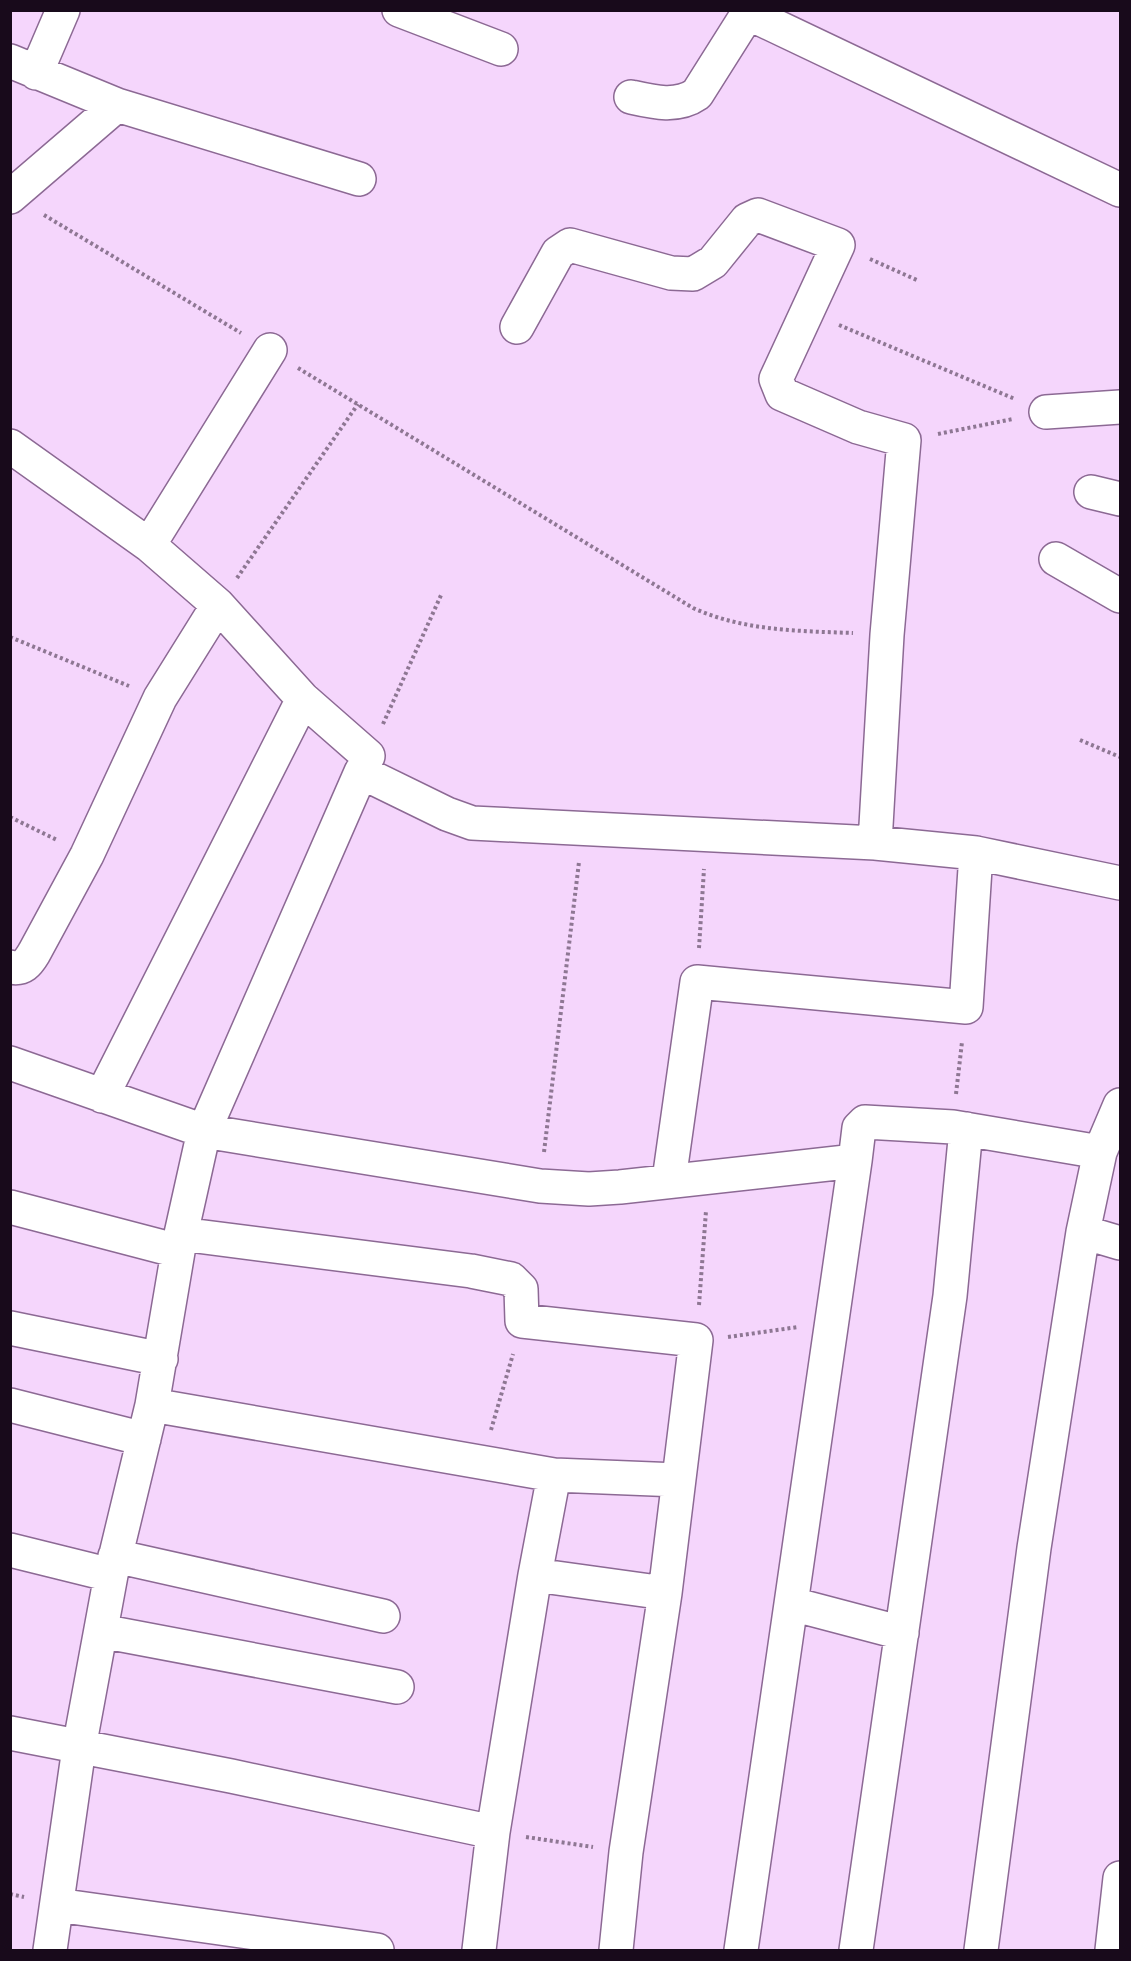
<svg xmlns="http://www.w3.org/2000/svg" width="1131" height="1961" viewBox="0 0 1131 1961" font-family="Lato,sans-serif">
<rect width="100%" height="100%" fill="#f5d6fc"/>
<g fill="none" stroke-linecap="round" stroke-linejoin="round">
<defs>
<path id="minor" d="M 399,10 L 501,49
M 748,13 L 1120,190
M 10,61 L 117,105 L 359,179
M 36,73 L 63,10
M 631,97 C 653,102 677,108 697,94 L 750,10
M 10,197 L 117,105
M 517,327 L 558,253 L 570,245 L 671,273 L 693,274 L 713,262 L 747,220 L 758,215 L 838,245 L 776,379 L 782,394 L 858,427 L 904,440 L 887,635 L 875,843
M 1046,412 L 1120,407
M 10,446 L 149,545 L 218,605 L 303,699 L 368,756
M 1091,492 L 1120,499
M 149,545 L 270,350
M 1056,559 L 1120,596
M 10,967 C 23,970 28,963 34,953 L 87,855 L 160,698 L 218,605
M 10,1063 L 204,1131 L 540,1186 L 589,1189 L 620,1187 L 855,1161 L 741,1950
M 102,1096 L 303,699
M 855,1161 L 859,1128 L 865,1122 L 953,1127 L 1100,1152
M 669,1180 L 697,982 L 966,1007 L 976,853
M 10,1207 L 178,1251
M 1083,1232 L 1120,1243
M 181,1234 L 471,1271 L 511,1279 L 521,1289 L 522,1321 L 696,1340 L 665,1593 L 626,1852 L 616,1950
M 10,1328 L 161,1359
M 10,1405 L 144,1439
M 152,1405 L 554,1475 L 678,1480
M 554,1475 L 535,1575 L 665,1593
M 10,1550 L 111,1575
M 115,1556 L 383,1616
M 792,1604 L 902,1633
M 101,1631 L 397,1687
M 10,1733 L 231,1776 L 493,1832
M 57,1905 L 377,1950
M 50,1950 L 79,1748 L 111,1575 L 152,1405 L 181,1234 L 204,1131 L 361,772 L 447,814 L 472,823 L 875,843 L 976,853 L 1120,883
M 479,1950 L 493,1832 L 535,1575
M 856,1950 L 950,1296 L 966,1129
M 981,1950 L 1034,1548 L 1083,1232 L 1100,1152 L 1120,1105
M 1112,1950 L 1120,1878"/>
</defs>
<!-- minor casing -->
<use href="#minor" stroke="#8c6994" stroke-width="36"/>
<!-- path -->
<path stroke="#8e7793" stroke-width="4" stroke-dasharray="3 3" stroke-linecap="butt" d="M 44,215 L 241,333
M 870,259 L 919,281
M 839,325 L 1015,399
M 298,368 L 693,608 C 744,631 799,631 853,633
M 938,434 L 1013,419
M 237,578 L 358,404
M 10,637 L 129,686
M 383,724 L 442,593
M 1080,740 L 1120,757
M 10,817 L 57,840
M 699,948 L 704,869
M 956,1094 L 962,1042
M 544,1152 L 579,862
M 699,1305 L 706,1211
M 728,1337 L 798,1327
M 491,1430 L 513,1354
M 526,1837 L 593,1847
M 10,1894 L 24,1897"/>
<!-- minor -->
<use href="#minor" stroke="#fff" stroke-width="33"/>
</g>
<!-- border -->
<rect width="1131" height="1961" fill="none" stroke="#180a1b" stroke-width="24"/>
</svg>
